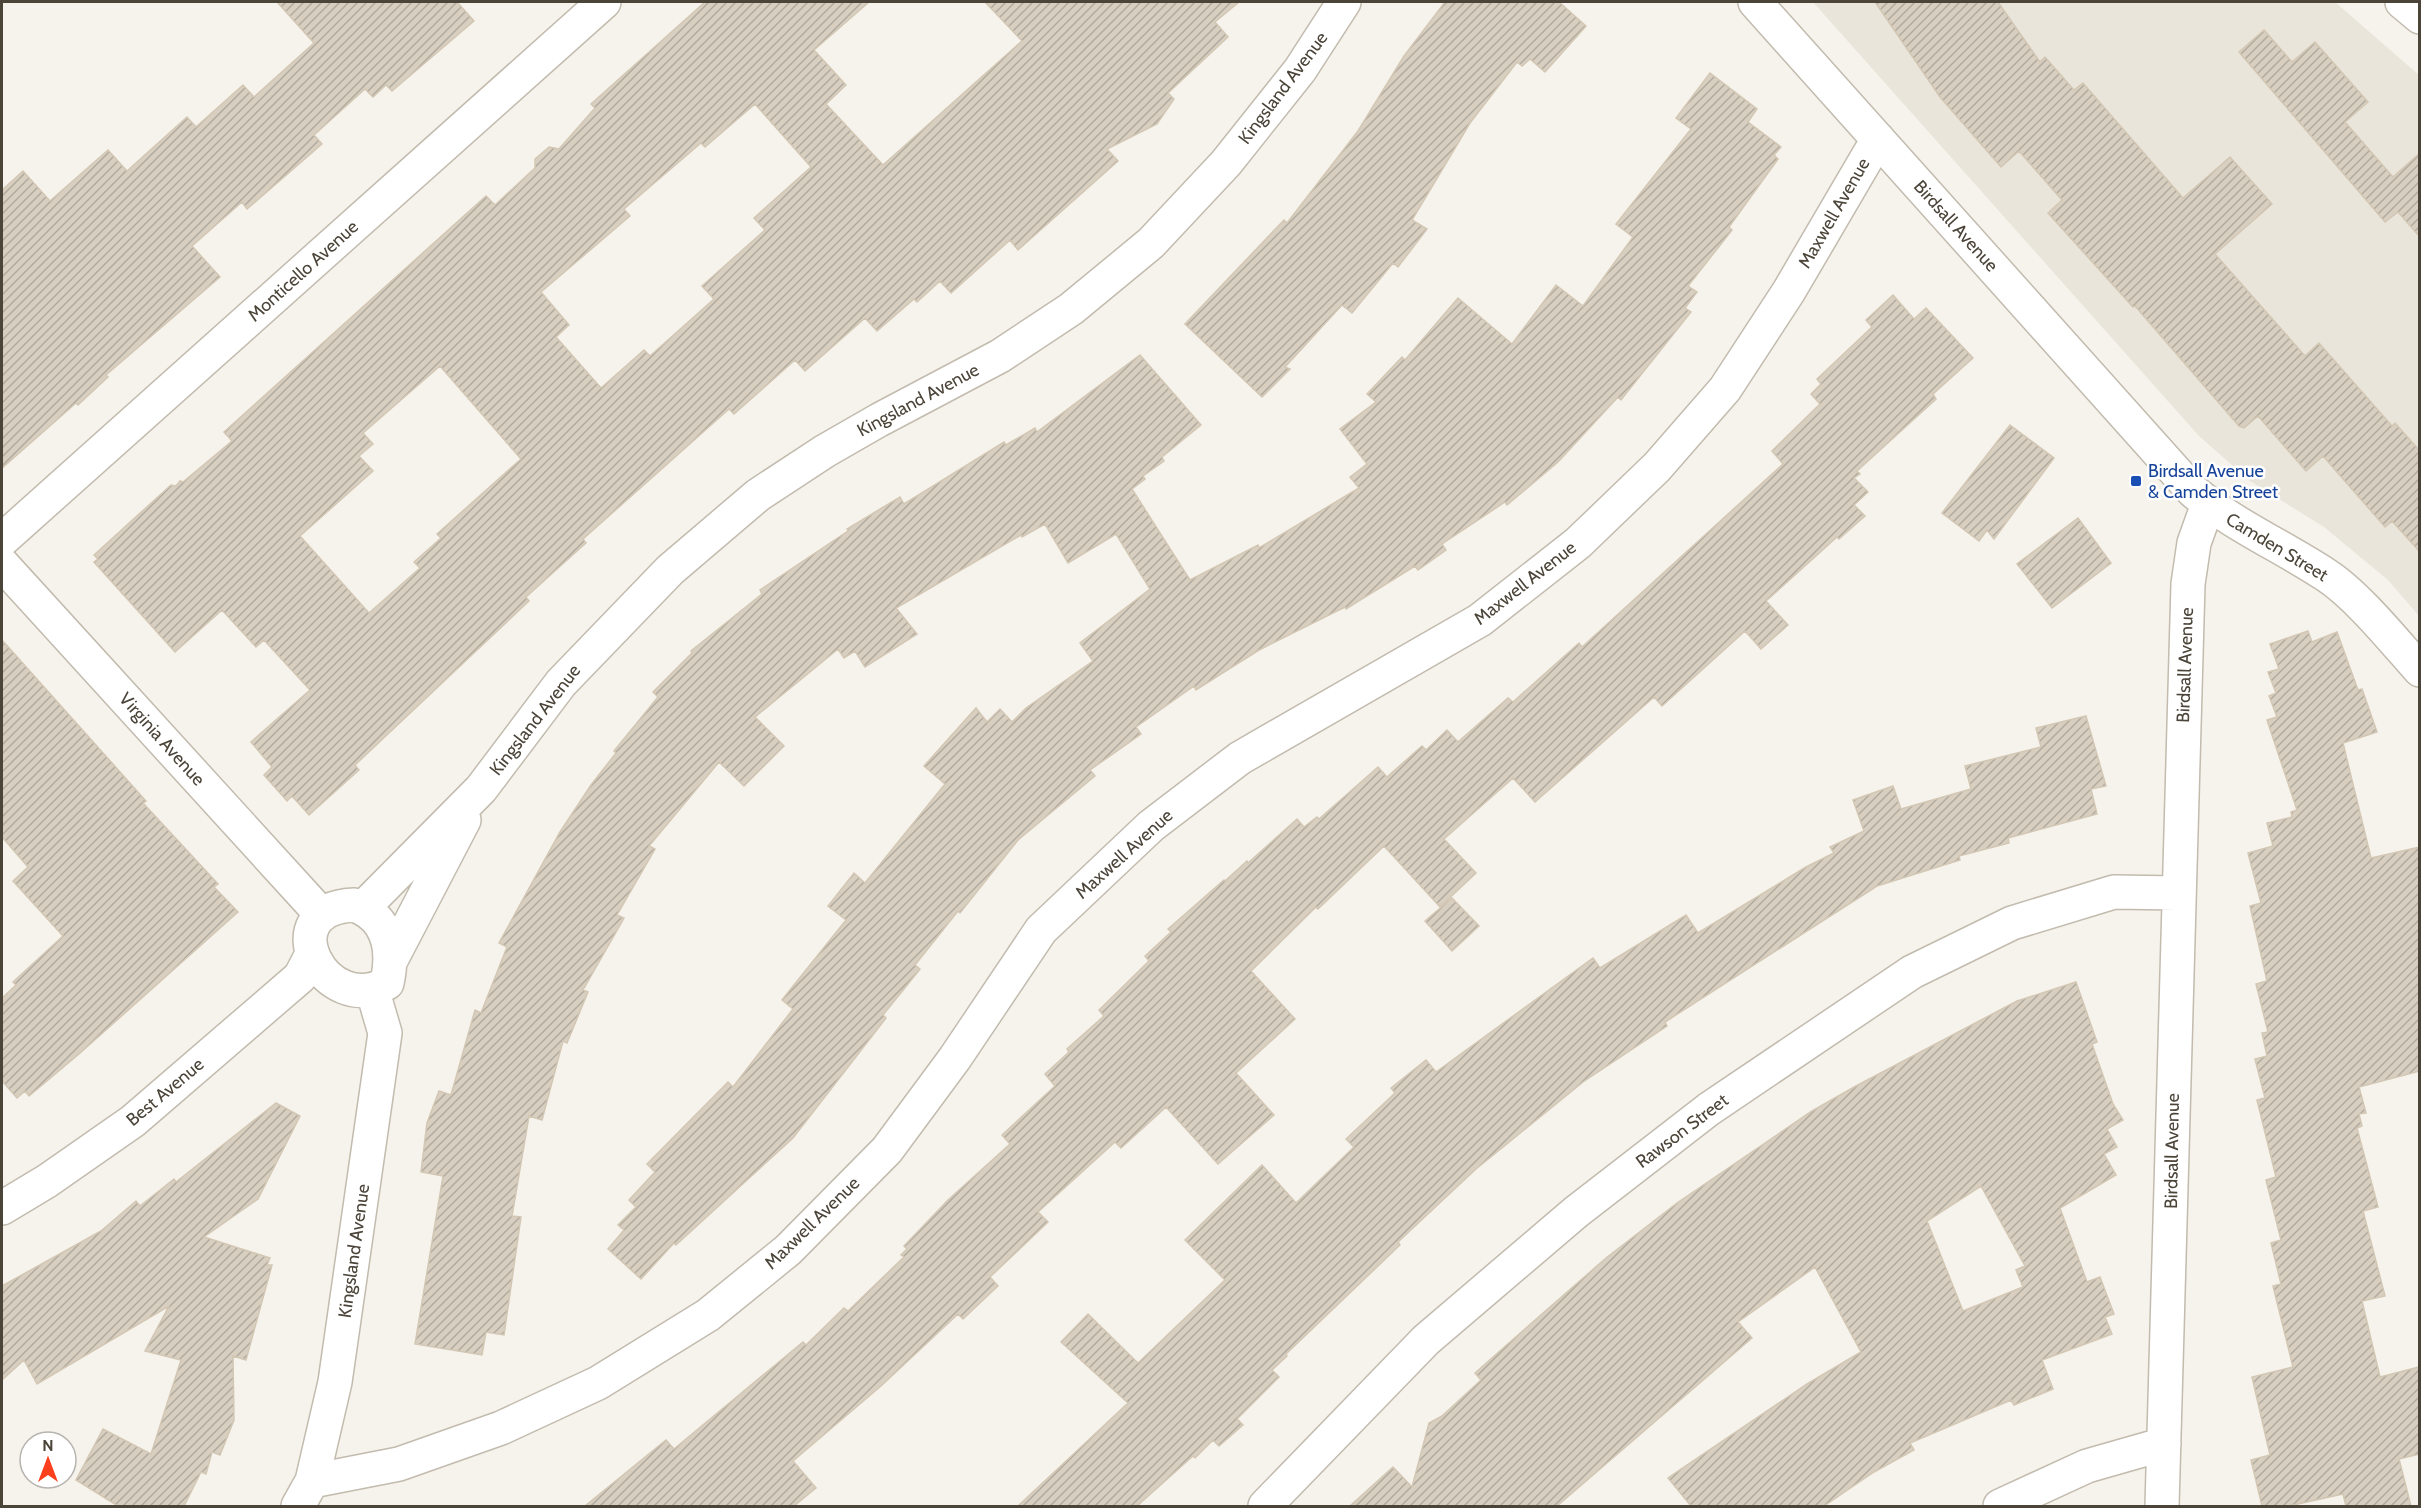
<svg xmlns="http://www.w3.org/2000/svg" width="2421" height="1508" viewBox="0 0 2421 1508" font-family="Cabin,sans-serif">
<defs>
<pattern id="building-hatch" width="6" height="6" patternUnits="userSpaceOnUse" patternTransform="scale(1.5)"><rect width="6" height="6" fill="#d8cfc1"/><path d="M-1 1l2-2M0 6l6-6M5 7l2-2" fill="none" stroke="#b1aa9e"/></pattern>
</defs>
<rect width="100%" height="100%" fill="#f6f3ec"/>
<!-- residential -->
<path fill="#eae5da" d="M 1813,2 L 2335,2 L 2419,75 L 2419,616 L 2388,580 L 2324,527 L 2250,481 L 2199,436 Z"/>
<!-- building -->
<path fill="url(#building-hatch)" stroke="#d3c7b4" stroke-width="1.5" fill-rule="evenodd" d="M 277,2 L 457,2 L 474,21 L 392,91 L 386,85 L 373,97 L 365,89 L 314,135 L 322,144 L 247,209 L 242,202 L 192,246 L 220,277 L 106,375 L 108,377 L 78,405 L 76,403 L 2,468 L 2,190 L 23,171 L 50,201 L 108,150 L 127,171 L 187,117 L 196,127 L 243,85 L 254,97 L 314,43 Z
M 705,2 L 869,2 L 814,50 L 846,85 L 826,104 L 883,165 L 1022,41 L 985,2 L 1239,2 L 1215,22 L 1228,37 L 1168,93 L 1174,99 L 1157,124 L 1107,149 L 1118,161 L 1018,250 L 1010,240 L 951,293 L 940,281 L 917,302 L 914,299 L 877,331 L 865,318 L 805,371 L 795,360 L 734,414 L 729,409 L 583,539 L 586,543 L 526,597 L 529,601 L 355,765 L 359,770 L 309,815 L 292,796 L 287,801 L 264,775 L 272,767 L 251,742 L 310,690 L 264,640 L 256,647 L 222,610 L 175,652 L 94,562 L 98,559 L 94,555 L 171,485 L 176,486 L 180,481 L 183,482 L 232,441 L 224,432 L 486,196 L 495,205 L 535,168 L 535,159 L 549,147 L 559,149 L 595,108 L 591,104 ZM 755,104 L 811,167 L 754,218 L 765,230 L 702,286 L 714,299 L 650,356 L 644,350 L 601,388 L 556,337 L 569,325 L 541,292 L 630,216 L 624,209 L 701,143 L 705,147 ZM 440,366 L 521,459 L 437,534 L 441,538 L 414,562 L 420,568 L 369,613 L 300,536 L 373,471 L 359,456 L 373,444 L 363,433 Z
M 1445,2 L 1559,2 L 1586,26 L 1545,72 L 1530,59 L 1522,66 L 1517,62 L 1470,123 L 1412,220 L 1427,229 L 1398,267 L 1393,263 L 1352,313 L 1342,305 L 1285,367 L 1290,369 L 1262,397 L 1185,324 L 1284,220 L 1287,223 L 1358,131 L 1404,56 Z
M 1875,2 L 1998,2 L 2040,62 L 2045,57 L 2074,90 L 2083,83 L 2183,198 L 2230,157 L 2272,204 L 2215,254 L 2305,356 L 2319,343 L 2392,426 L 2395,423 L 2420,451 L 2420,552 L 2392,521 L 2385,527 L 2323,456 L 2306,471 L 2258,416 L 2244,428 L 2239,426 L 2135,306 L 2133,307 L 2048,213 L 2062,200 L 2019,151 L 2001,167 L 1940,97 Z
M 2264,30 L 2292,62 L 2315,42 L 2368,102 L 2345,122 L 2393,177 L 2420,153 L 2420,237 L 2398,212 L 2385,222 L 2239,52 Z
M 1710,73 L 1757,109 L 1748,122 L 1781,147 L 1774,155 L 1778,159 L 1729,227 L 1732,230 L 1688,286 L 1697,292 L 1685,308 L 1691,312 L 1621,400 L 1618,397 L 1558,462 L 1507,505 L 1505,502 L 1442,544 L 1446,550 L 1418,570 L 1415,566 L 1346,609 L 1345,607 L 1259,650 L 1196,690 L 1194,686 L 1136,727 L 1141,734 L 1090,770 L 1095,776 L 1018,840 L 960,913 L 958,911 L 915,965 L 920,969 L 883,1015 L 886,1018 L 793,1138 L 676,1245 L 674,1243 L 641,1279 L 608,1249 L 624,1230 L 618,1225 L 636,1207 L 629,1200 L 655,1172 L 647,1164 L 728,1082 L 733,1087 L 793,1009 L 782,1000 L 846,920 L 828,906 L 854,873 L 865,883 L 945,784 L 924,766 L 976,708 L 987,722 L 1000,709 L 1012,722 L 1026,708 L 1093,661 L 1080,643 L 1150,589 L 1116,534 L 1068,563 L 1045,524 L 1022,537 L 1021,535 L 896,608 L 917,634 L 865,667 L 855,651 L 844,658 L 838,649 L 755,717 L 784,746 L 744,786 L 719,762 L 649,846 L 655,849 L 617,915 L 624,918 L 583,990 L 588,992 L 567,1043 L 563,1041 L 542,1120 L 529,1116 L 512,1216 L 521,1217 L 504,1335 L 486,1332 L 482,1355 L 415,1344 L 443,1176 L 421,1172 L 427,1123 L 439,1091 L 451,1095 L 475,1010 L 481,1013 L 507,947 L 499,943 L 560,832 L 591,785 L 616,753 L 614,751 L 658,697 L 653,692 L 692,653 L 691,651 L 762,594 L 760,590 L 848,531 L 847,529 L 900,497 L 904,504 L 1004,442 L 1006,445 L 1035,428 L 1037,432 L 1140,355 L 1201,425 L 1162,457 L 1164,461 L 1143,476 L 1145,479 L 1132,489 L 1190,580 L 1258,545 L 1259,548 L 1359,488 L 1350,477 L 1367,464 L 1340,429 L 1376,402 L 1367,394 L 1402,357 L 1405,360 L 1458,298 L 1512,344 L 1556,285 L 1583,306 L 1633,237 L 1616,224 L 1691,129 L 1676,118 Z
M 1893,295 L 1914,319 L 1926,308 L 1973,358 L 1933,394 L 1936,399 L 1857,471 L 1860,474 L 1854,478 L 1868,492 L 1854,505 L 1865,516 L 1839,539 L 1837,537 L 1766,601 L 1788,625 L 1761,649 L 1745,631 L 1662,706 L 1654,697 L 1535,802 L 1513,778 L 1444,839 L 1476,873 L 1440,907 L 1384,846 L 1318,909 L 1316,907 L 1251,971 L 1295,1019 L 1236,1073 L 1274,1115 L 1218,1164 L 1166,1107 L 1121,1148 L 1115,1142 L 1038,1212 L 1048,1222 L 990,1277 L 998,1286 L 963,1319 L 958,1314 L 881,1386 L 793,1461 L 816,1488 L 794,1506 L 585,1506 L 666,1440 L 674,1449 L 803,1342 L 806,1345 L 844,1308 L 848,1311 L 904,1257 L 901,1255 L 907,1249 L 904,1246 L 948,1200 L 1010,1144 L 1002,1135 L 1055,1086 L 1045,1074 L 1069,1052 L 1067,1049 L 1104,1016 L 1099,1010 L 1149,961 L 1145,956 L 1171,932 L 1168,929 L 1224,880 L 1225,881 L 1247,861 L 1248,863 L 1297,819 L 1304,827 L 1317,817 L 1319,819 L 1378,767 L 1387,777 L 1422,746 L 1426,750 L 1447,730 L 1458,742 L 1508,698 L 1513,702 L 1579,643 L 1582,647 L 1783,464 L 1772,451 L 1820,404 L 1811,394 L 1821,384 L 1817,379 L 1872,327 L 1866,320 Z
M 2010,425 L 2054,458 L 1994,539 L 1987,530 L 1979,541 L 1942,513 Z
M 2078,518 L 2111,563 L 2052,608 L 2017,564 Z
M 2308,631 L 2312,642 L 2337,632 L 2358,690 L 2362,689 L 2377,732 L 2343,743 L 2371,858 L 2420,847 L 2420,1071 L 2359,1087 L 2366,1113 L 2359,1114 L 2362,1126 L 2357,1128 L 2378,1207 L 2363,1211 L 2385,1296 L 2362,1301 L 2380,1377 L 2419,1367 L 2420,1454 L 2399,1459 L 2411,1506 L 2346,1506 L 2343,1494 L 2289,1506 L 2262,1506 L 2251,1460 L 2270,1455 L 2252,1377 L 2293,1367 L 2273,1286 L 2281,1284 L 2271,1243 L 2281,1240 L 2266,1180 L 2276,1177 L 2257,1100 L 2265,1098 L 2255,1059 L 2267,1056 L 2262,1033 L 2268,1032 L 2256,984 L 2267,981 L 2250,906 L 2261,903 L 2248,853 L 2273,846 L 2267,823 L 2292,817 L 2291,812 L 2297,810 L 2267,720 L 2277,717 L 2269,696 L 2276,693 L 2268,672 L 2279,669 L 2270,644 Z
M 2,640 L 146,801 L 143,803 L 218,884 L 214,887 L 238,912 L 79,1054 L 29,1096 L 25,1091 L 17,1098 L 2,1081 L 2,998 L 16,985 L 13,982 L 63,936 L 13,881 L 28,867 L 2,837 Z
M 2086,716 L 2106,786 L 2091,789 L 2097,814 L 2008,838 L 2009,843 L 1959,856 L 1960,860 L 1877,886 L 1665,1022 L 1667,1026 L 1583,1082 L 1476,1169 L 1398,1242 L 1400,1245 L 1286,1354 L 1287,1356 L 1272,1370 L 1279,1377 L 1237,1419 L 1243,1425 L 1219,1446 L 1213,1440 L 1195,1458 L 1193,1456 L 1137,1506 L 1018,1506 L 1128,1403 L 1061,1342 L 1088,1314 L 1138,1363 L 1225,1280 L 1185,1240 L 1262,1165 L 1296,1203 L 1354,1147 L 1346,1139 L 1395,1093 L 1391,1088 L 1426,1060 L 1436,1072 L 1593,958 L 1600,968 L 1686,915 L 1698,933 L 1806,867 L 1834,853 L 1830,847 L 1864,831 L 1853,800 L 1893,786 L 1901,809 L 1971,789 L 1965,766 L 2041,747 L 2036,728 Z
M 1452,898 L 1479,926 L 1452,951 L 1425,921 Z
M 2076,982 L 2097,1042 L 2092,1044 L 2113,1104 L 2123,1120 L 2107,1129 L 2117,1147 L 2104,1154 L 2116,1175 L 2060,1208 L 2087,1282 L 2100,1277 L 2114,1314 L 2105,1317 L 2112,1334 L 2042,1360 L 2053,1389 L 2014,1405 L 2011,1400 L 1910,1443 L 1914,1450 L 1874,1472 L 1824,1506 L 1691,1506 L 1668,1478 L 1807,1384 L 1861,1352 L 1815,1267 L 1738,1322 L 1752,1338 L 1557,1506 L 1350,1506 L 1393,1467 L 1412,1487 L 1429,1423 L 1442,1416 L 1481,1380 L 1475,1373 L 1501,1350 L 1606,1258 L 1677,1203 L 1812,1111 L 1856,1086 L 2017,1001 ZM 1981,1186 L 2025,1266 L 2016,1270 L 2023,1287 L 1963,1311 L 1927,1221 Z
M 276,1103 L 300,1116 L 258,1199 L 204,1237 L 270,1258 L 267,1265 L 272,1265 L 246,1360 L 233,1356 L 234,1420 L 220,1455 L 212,1452 L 206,1474 L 201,1472 L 184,1506 L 118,1506 L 76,1480 L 103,1429 L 151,1454 L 181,1360 L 145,1351 L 169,1306 L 37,1384 L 24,1360 L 2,1380 L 2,1286 L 101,1231 L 136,1201 L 140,1206 L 174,1179 L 176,1182 Z"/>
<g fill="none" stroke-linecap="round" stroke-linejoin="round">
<defs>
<path id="minor" d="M 1755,2 L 2193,491 C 2233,525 2282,546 2326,575 C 2357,595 2394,641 2420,670
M 2402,2 L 2420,17
M 2,540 L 604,2
M 2,564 L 322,915
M 354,905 C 389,917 394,951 387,983 C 326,1020 267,909 354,905 Z
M 363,908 L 481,789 L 561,683 L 670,570 L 758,495 L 825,451 L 879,420 L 1000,356 L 1071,309 L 1151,243 L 1226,163 L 1300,70 L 1344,2
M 391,960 L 464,820
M 2,1208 L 47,1181 L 133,1121 L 300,977 L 311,956
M 312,1481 L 399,1464 L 501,1428 L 598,1383 L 708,1315 L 788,1250 L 887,1150 L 955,1058 L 1041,930 L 1151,826 L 1240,758 L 1480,620 L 1578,543 L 1657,467 L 1725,389 L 1789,291 L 1878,139
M 298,1506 L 312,1481 L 335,1382 L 385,1033 L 373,992
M 1265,1506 L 1426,1340 L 1576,1212 L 1709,1109 L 1912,972 L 2012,923 L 2114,892 L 2178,893
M 2000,1506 L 2087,1466 L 2164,1444
M 2162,1506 L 2188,584 L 2194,543 L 2208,504"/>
</defs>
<!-- minor casing -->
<use href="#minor" stroke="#c2bbae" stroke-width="36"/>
<!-- minor -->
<use href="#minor" stroke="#fff" stroke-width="33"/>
</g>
<!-- markers -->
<rect fill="#1a4fb4" stroke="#fff" stroke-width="2" x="2130" y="475" width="12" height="12" rx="3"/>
<g text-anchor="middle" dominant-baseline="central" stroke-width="5" stroke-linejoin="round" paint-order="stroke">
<!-- street labels -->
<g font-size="18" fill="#4b4439" stroke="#fff">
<text transform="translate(1283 88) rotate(-53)">Kingsland Avenue</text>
<text transform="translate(1834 213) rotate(-60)">Maxwell Avenue</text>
<text transform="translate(1956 226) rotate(48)">Birdsall Avenue</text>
<text transform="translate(303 271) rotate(-42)">Monticello Avenue</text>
<text transform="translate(918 400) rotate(-28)">Kingsland Avenue</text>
<text transform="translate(2277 547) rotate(31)">Camden Street</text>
<text transform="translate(1525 583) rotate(-38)">Maxwell Avenue</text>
<text transform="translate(2185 665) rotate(-88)">Birdsall Avenue</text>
<text transform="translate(535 720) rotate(-52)">Kingsland Avenue</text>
<text transform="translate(162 739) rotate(48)">Virginia Avenue</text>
<text transform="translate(1124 854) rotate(-42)">Maxwell Avenue</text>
<text transform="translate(165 1092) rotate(-40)">Best Avenue</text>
<text transform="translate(1682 1131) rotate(-37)">Rawson Street</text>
<text transform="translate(2172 1151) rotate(-89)">Birdsall Avenue</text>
<text transform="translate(812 1223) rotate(-44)">Maxwell Avenue</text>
<text transform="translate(354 1251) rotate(-82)">Kingsland Avenue</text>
</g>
<!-- transit labels -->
<g font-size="18" fill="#164399" stroke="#fff" text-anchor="start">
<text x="2148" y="471">Birdsall Avenue<tspan x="2148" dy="21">&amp; Camden Street</tspan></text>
</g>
</g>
<!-- border -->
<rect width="2421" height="1508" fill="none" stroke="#4b4439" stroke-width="6"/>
<!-- north arrow -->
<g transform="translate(48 1460)"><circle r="28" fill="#ffffff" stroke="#b7b4b0" stroke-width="1.5"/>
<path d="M0-4.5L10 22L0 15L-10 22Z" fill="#fc3f1d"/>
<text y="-9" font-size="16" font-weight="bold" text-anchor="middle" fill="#4b4439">N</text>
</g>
</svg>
